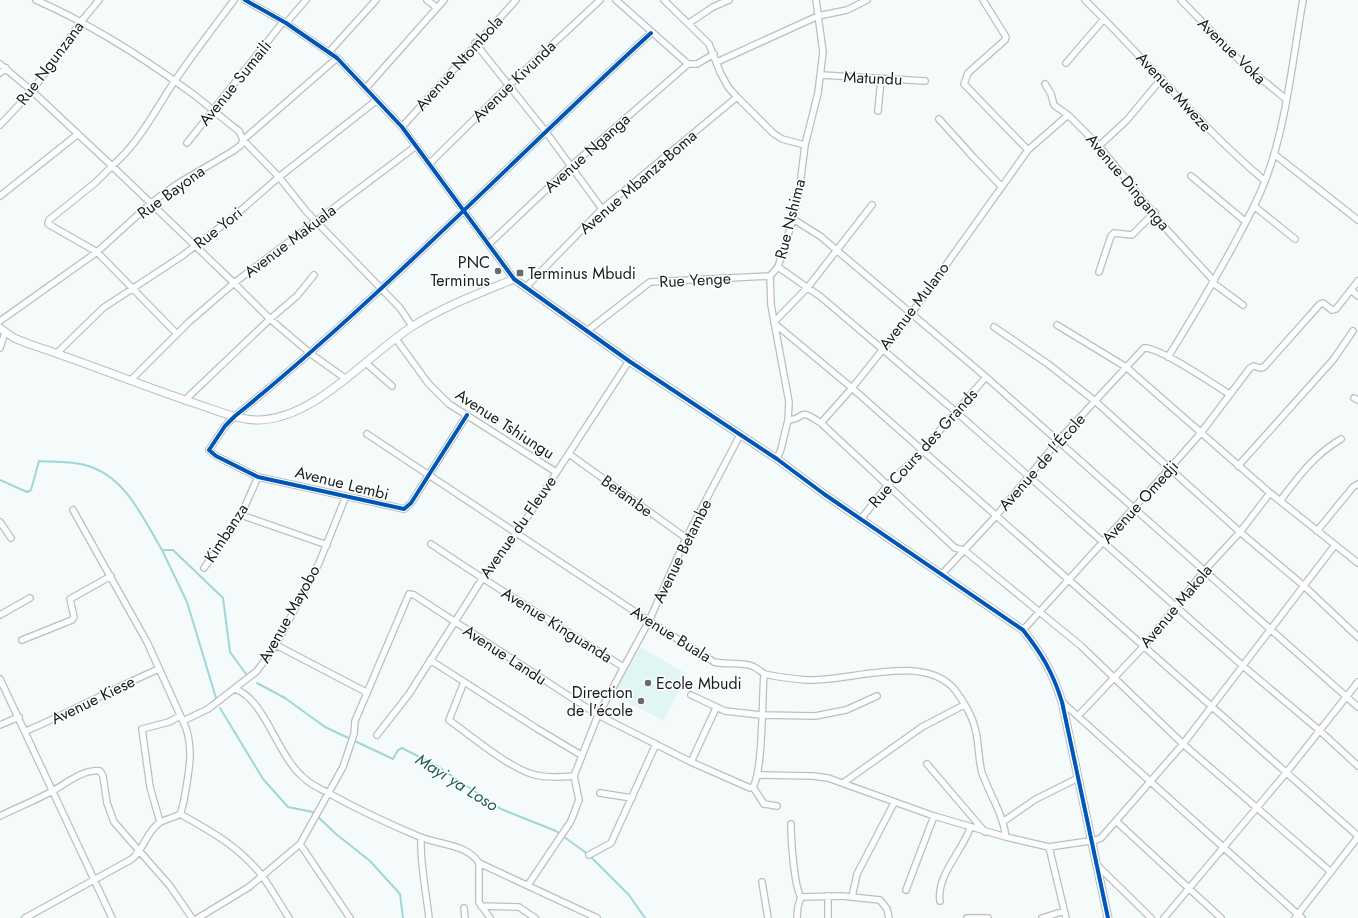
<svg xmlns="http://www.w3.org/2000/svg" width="1358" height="918" viewBox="0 0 1358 918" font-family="Jost,sans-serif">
<rect width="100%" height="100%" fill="#f5fbfb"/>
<!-- built -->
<path fill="#e2f5f5" d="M 635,644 L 687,674 L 664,721 L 609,693 Z"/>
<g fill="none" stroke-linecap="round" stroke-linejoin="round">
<!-- stream -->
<path stroke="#a0d7d6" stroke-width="2" d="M 0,480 L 27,492 L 31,490 L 39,461 C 54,462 71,461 85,465 C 126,476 142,517 162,550 L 173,550 L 223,598 L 230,652 L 246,674
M 162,550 L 187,602 L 216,698
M 257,683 L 285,698 L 325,727 L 393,759 L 398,750 L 402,748 L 437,766 L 501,809 L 556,831 L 589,855 L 629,895 L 645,918
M 220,708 L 263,779 L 288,807 L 313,812 L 336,834 L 370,861 L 400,894 L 403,918"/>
<defs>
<path id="minor" d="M 36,0 C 86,22 142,57 186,89 C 205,102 221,118 239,131 L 243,140 L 279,177 L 306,211 L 400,308 L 412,326
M 245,0 L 286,23 L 337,58 L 402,127 L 514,279
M 427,0 L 436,7
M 616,0 L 688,64 L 697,64 L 714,54
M 664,0 L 709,44 L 720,72 L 728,87 L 737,97 L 773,133 L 782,139 L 805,145
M 1085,0 C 1146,60 1200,126 1265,181
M 1181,0 L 1243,64 L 1286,99
M 286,23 L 306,0
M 689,23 L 713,7 L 729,0
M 475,43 L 546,132 L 602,209
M 329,52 L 376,0
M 717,62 L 818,16 L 847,10 L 867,0
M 1066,63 L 1104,19
M 0,64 L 32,91 L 112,166 C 139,143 154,112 174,82 C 193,54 214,27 234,0
M 0,73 L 6,68
M 821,75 L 925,81
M 1045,84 L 1051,94 L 1054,105 L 1068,115 L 1099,146 L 1168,231 L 1214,281
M 366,88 L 444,0
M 878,111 L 881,79
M 939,119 L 974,158 L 1001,186
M 0,125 L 32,91 L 80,23 L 99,0
M 402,127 L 516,0
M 187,143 L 283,22
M 1099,146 L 1127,120 L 1162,78
M 1028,150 L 1068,115
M 1274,154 L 1358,220
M 429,164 L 509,85 L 600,0
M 1191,176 L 1246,222
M 0,196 L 78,134
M 1254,206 L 1295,239
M 793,219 L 820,236 L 986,377 L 1358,707
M 489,244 L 571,166 L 688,64
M 778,267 L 821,297 L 955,411 L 1243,666 L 1319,730 L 1358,766
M 1099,272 L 1111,236 L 1114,233 L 1132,235 L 1155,212
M 314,275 L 297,296 L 270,319 L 234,283 L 416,146
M 1213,283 L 1243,305
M 526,287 L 602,209 L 737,97
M 1351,290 L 1358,296
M 0,321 L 97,252 L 151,203 L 177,184 L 233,151 L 241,145 L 243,140 L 337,58
M 774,322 L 808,287 L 872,205
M 774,323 L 852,388 L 1358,836
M 1057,325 L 1126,367 L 1270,493 L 1358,563
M 994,327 L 1048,364 L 1095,401 L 1240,532 L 1304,586 L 1358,637
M 587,331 L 650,282 L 770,276
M 396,339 L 428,383 L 449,404 L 556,472
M 0,348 L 5,333
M 57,353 L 103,308 L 182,256 L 232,218 L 279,177 L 377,100
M 1168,357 C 1190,322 1211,286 1231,250 C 1243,227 1256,205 1265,181 C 1286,128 1293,57 1303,0
M 366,363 L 392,386
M 131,380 L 190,321 L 234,283 L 112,166 L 95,183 L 49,220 L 48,224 L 97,252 L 177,334
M 1354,398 L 1358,400
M 185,400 L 270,319 L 311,354 L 346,379
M 467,415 L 411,503 L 404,509 L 258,477 L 216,456 L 209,450 L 225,426 L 235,416 C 382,297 512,160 651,33
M 788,420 C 808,419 795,406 821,423 L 955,548 L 964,550 L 1081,646 L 1183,744 L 1331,872
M 821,423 L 852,388 L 911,314 L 1028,150 L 964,84 L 968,73 L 1005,40 L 1006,37 L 983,0
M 367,434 L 649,621 L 714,662 C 727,665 740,662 752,666 C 758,668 760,672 765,674 C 776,677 796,679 807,680 C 849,682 924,652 955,690 C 963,700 972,716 975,728 C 979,742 978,758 982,773 C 990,795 1003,814 1006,837
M 569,454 L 686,538
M 777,459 L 781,449 L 788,420 L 789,402 L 771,305 L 770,276 L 778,267 L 793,219 L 799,193 L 805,145 L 818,93 L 823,52 L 816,0
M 1238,466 L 1333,360 L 1353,331
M 1280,501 C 1299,476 1314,455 1341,439
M 241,515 L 327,545
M 861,519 L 887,486 L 922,451 L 986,377
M 0,522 L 11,538
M 1317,531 L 1353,487 L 1358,484
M 431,544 C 494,587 559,626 623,667
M 204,568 L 241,515 L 258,477
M 942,574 L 996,516 L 1058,441 L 1144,348 C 1158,346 1215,385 1229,394
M 0,615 L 30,598
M 1023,630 L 1170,468 L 1200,434 L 1250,368 L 1254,366 L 1260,368 L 1264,367 L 1320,304 L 1323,303 L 1332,310 L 1336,309 L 1358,281
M 22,640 L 72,620 L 74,617 L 70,599 L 111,576
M 276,645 L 366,692
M 430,660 L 536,728 L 581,755
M 0,679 L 112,918
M 464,682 L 449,720 C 470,735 508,767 532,774 C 545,778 560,777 574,776
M 235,689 C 265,699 277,756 304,778 C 311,785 321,789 330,794 C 359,810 389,824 420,837 C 440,845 467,844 479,863 L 597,918
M 691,695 L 725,711 L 761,715 L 815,716 L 846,710 L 877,696
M 1062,702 L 1302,918
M 1078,716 L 1144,646 L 1204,571 L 1240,532 L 1270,493
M 183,721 L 208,709 L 257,671 L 276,645 L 319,563 L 346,496
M 0,725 L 19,717
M 26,731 C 71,712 114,688 159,669
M 377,735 L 409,694 L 482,579 L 517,533 L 629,361
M 691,762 L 716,708
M 927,764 L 985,832
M 757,775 L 813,776 L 828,778 L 934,816 L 1006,837 L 1049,847 L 1096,840 L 1101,838 L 1183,744 L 1335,545
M 843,783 L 922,727 L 964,705
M 753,787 C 763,771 762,697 764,674
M 753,787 L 764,804 L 777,806
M 600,793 L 632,798
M 180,814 C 211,831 241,848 263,877 C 272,890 280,904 289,918
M 0,816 C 18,807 37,800 54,790 C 67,783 83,769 100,771 L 103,776 L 107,803 L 114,822 L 170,886 L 192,918
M 1004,821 L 1036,799 L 1078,778
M 1116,821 L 1221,918
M 160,822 L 150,787 L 142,729 L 169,722 L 180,716
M 791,824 C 791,838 794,887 801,897
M 421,837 C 420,864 426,891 429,918
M 300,844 L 350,918
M 1049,847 L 1066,918
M 589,855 L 611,843 L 656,744
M 479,863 L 479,902 L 490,918
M 1097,865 L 1151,918
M 762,882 L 768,918
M 528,885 L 571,821 L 579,800 L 574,776 L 598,715 L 649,621 L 686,538 L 740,435
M 906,890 L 934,816
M 828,896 L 828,918
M 801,897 L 842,896 L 880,900 L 887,909 L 889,918
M 852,897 L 857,874 L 894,803
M 940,901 C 936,876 963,850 970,828
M 481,906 L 519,907 L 535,918
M 464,908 L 465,918
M 25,918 L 132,859 C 144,849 146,833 159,823 C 165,819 174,818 180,814 C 184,807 190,765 190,756 C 190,746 189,737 186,728 L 147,642 L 73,510
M 198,918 L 249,887 L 300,844 L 343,767 L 354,734 L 355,721 L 409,594 L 414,595 L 598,715 L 691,762 L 750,788 L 753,787
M 797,918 L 798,906 L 801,897
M 967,918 L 988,918
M 1042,918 L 1064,911
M 1164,918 L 1286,773 L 1358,682
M 1295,918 L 1358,837"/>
<path id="tertiary" d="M 0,328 L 14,338 L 29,344 C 87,363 142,386 200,405 C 218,411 239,420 258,420 C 316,419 367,355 413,326 C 444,306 480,293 514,279 L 629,361 L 777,459 L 824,494 L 1023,630 C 1042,654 1053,673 1062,702 L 1108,918"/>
</defs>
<!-- minor casing -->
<use href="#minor" stroke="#bac0c0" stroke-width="8"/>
<!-- tertiary casing -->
<use href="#tertiary" stroke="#bac0c0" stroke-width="9"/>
<!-- minor -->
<use href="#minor" stroke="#fefefe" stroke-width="5.5"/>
<!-- tertiary -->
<use href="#tertiary" stroke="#fefefe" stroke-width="7"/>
<defs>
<path id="cycleway" d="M 245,0 L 286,23 L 337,58 L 402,127 L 514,279 L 629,361 L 777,459 L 824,494 L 1023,630 C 1042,654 1053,673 1062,702 L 1108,918
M 467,415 L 411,503 L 404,509 L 258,477 L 216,456 L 209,450 L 225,426 L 235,416 C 382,297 512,160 651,33"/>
</defs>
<!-- cycleway casing -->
<use href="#cycleway" stroke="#fff" stroke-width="6"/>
<!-- cycleway -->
<use href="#cycleway" stroke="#0057b8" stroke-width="4"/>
</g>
<!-- markers -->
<g fill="#656c6b" stroke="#fff" stroke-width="1.5">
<circle cx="498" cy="271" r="4"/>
<rect x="516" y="269" width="8" height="8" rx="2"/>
<circle cx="648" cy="683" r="4"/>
<circle cx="641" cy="701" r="4"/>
</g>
<g text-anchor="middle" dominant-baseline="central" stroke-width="3" stroke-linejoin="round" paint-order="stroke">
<!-- street labels -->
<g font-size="16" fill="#171f1e" stroke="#fff">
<text transform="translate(1232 51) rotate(44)">Avenue Voka</text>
<text transform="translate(50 63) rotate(-53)">Rue Ngunzana</text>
<text transform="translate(459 63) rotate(-48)">Avenue Ntombola</text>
<text transform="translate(873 78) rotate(3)">Matundu</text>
<text transform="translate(514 81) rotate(-44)">Avenue Kivunda</text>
<text transform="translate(235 83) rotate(-51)">Avenue Sumaili</text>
<text transform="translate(1174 92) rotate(47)">Avenue Mweze</text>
<text transform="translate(587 153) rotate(-42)">Avenue Nganga</text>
<text transform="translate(638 182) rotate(-41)">Avenue Mbanza-Boma</text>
<text transform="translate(1128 182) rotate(50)">Avenue Dinganga</text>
<text transform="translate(171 192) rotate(-36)">Rue Bayona</text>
<text transform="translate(790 219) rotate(-76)">Rue Nshima</text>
<text transform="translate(218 228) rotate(-38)">Rue Yori</text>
<text transform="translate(290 241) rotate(-37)">Avenue Makuala</text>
<text transform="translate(695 280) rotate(-3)">Rue Yenge</text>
<text transform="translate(914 306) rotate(-53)">Avenue Mulano</text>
<text transform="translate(505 424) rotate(33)">Avenue Tshiungu</text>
<text transform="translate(923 448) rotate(-48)">Rue Cours des Grands</text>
<text transform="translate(1042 462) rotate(-49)">Avenue de l'École</text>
<text transform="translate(342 483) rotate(14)">Avenue Lembi</text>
<text transform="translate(627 496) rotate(36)">Betambe</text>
<text transform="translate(1140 502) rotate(-48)">Avenue Omedji</text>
<text transform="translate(518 527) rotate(-55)">Avenue du Fleuve</text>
<text transform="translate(226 533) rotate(-57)">Kimbanza</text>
<text transform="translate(682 551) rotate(-64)">Avenue Betambe</text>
<text transform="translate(1176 606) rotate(-50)">Avenue Makola</text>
<text transform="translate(289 614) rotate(-61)">Avenue Mayobo</text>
<text transform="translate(557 625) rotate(32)">Avenue Kinguanda</text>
<text transform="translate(671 634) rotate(32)">Avenue Buala</text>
<text transform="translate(505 655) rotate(33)">Avenue Landu</text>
<text transform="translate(93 700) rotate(-26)">Avenue Kiese</text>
</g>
<!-- poi labels -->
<g font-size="16" fill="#171f1e" stroke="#fff" text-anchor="end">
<text x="490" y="262">PNC<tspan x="490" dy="18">Terminus</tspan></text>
<text x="528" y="273" text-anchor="start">Terminus Mbudi</text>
<text x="656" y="683" text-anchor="start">Ecole Mbudi</text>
<text x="633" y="692">Direction<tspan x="633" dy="18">de l'école</tspan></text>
</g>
<!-- water labels -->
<g font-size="17" font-style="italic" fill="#1d5e5d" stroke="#fff">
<text transform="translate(457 782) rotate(32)">Mayi ya Loso</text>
</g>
</g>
</svg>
